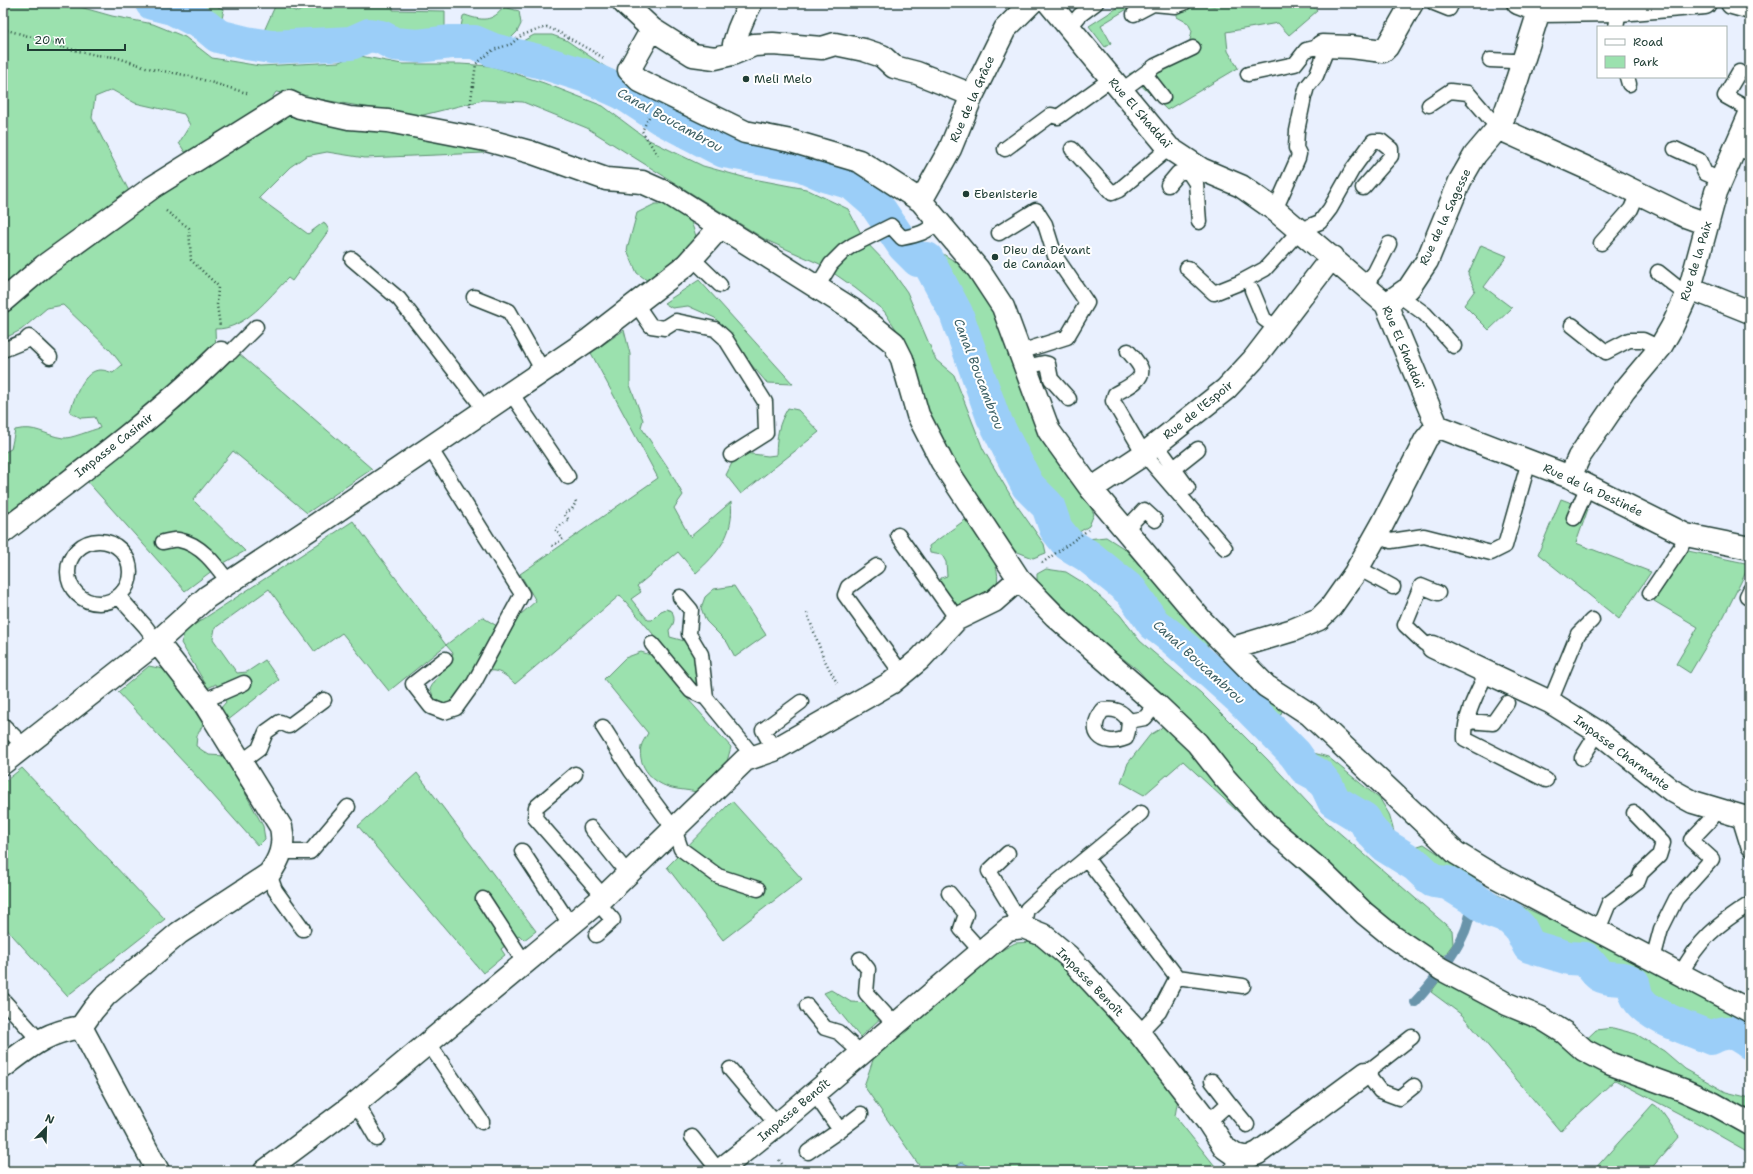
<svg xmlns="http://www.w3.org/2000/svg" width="1753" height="1174" viewBox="0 0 1753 1174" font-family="'Shantell Sans',sans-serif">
<rect width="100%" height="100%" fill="#e9f0fe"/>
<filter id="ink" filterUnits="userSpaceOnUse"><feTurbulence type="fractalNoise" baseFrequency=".025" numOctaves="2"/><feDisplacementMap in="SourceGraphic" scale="8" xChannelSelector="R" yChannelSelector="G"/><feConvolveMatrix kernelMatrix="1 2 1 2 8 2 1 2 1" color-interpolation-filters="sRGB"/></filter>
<g filter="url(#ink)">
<!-- green -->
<path fill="#9be1ae" stroke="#5d8f71" d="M 3,3 L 66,3 L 112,16 L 153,24 L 185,37 L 212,58 L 260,66 L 339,62 L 355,55 L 402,64 L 460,64 L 491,66 L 544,83 L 603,106 L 647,139 L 703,166 L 743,177 L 806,189 L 848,209 L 865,241 L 888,265 L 907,292 L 936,360 L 954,375 L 983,449 L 1015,503 L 1044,544 L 1046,553 L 1033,558 L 1005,547 L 969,490 L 933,423 L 917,377 L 900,335 L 884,311 L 855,288 L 822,265 L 766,240 L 587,128 L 523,102 L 483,100 L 419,116 L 276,92 L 268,104 L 203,144 L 185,152 L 179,143 L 190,125 L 184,114 L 135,103 L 112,90 L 95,97 L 92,118 L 130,193 L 3,291 Z
M 129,3 L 218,3 L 218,7 L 224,9 L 220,29 L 216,32 L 211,26 L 202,21 L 194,26 C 182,24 173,19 169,8 L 162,6 L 156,8 L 146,5 L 131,6 Z
M 348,3 L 393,3 L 393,10 L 445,11 L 445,27 L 461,27 L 463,16 L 465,15 C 482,21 492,22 504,7 L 519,11 L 521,24 L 517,32 L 510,39 L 503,41 L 490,42 L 439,33 L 411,39 L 380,40 L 352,36 L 310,37 L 280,45 L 260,40 L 276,4 L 298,12 C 315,0 325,7 345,7 Z
M 1125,3 L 1137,3 L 1101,25 L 1111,43 L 1105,47 L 1089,26 Z
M 1221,3 L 1318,3 L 1314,7 L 1317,11 L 1289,35 L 1278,23 L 1226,32 L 1228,51 L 1238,68 L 1167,110 L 1129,74 L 1192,44 L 1190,40 L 1192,31 L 1188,23 L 1177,17 L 1177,12 L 1204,4 L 1214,6 Z
M 534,35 L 552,35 L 566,40 L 607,68 L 626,76 L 636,72 L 648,72 L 758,141 L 764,155 L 755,162 L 725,159 L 701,150 L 651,121 L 630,105 L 600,91 L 520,62 L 517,49 L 521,42 Z
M 286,115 L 308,117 L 470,145 L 484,153 L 365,158 L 327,152 L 306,156 L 290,167 L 259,198 L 308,234 L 324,222 L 329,230 L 292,281 L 288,278 C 268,298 245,330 215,329 L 216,352 L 128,428 L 96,445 L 41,491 L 13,510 L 3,515 L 3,453 L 11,449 L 15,430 C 37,425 43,435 63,438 C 71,439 91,430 100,428 L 95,417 L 81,418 L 70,412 C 74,399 84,369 101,370 C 105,370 110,372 113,373 L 122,365 L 111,351 L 63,305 L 47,308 L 21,330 L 3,339 L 3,310 L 121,218 Z
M 655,204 L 674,204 L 689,216 L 697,239 L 684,256 L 648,281 L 637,273 L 627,250 L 637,213 Z
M 1481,245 L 1507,256 L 1484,287 L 1512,308 L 1489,330 L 1464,305 L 1475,290 L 1468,274 Z
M 943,254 L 956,262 L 974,278 L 996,313 L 1094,514 L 1089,526 L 1071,537 L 1059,537 L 1048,524 L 1013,465 L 962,335 L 939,288 L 933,266 Z
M 699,280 L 793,384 L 767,383 L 750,363 L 732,336 L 715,318 L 688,306 L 672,308 L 664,303 Z
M 624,330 L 630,354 L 630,385 L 643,420 L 641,427 L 669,469 L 683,495 L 674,508 L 690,537 L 731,502 C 735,534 717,554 696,573 L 678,552 L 637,586 L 641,592 L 631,599 L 648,620 L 652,620 L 661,611 L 666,609 L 672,611 C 675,619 675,623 669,630 L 670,637 L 688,642 C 697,656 698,670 697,686 L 620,595 L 515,684 C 500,669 494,669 474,673 C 467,683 451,714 436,700 C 433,698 432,692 430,689 C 437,676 448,666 453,653 L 446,645 L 389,691 L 342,633 L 315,652 L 269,589 L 215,628 L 213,639 L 237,673 L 247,672 L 265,660 L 279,680 L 227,721 L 220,709 L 226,702 L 216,684 L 208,688 L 181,643 L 185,631 L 353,521 L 446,645 L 482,617 L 497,626 L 513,621 L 536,601 L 520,574 L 658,478 L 591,353 Z
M 238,353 L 372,469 L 307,513 L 233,451 L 193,500 L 245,551 L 217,567 L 185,591 L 86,480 L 181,407 Z
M 788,408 L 798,410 L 819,432 L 741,494 L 726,475 L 732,463 L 744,453 L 768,456 L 776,455 C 777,434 778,425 788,408 Z
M 1561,499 L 1588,509 L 1576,543 L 1651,572 L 1619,619 L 1538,554 Z
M 965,520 C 978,535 1012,573 991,593 C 986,597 967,603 960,606 L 947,599 L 938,586 L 941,578 L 947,576 L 946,562 L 942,555 L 930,553 L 929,546 Z
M 1106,537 L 1125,549 L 1203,635 L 1209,649 L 1201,663 L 1190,663 L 1176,648 L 1161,626 L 1141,612 L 1081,553 L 1087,539 Z
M 1688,551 L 1750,564 L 1724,616 L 1690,673 L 1676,664 L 1698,627 L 1654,601 Z
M 1046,569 L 1066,572 L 1087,585 L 1120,615 L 1140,641 L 1201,693 L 1267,759 L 1321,817 L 1452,930 L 1453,944 L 1444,956 L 1433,957 L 1359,919 L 1342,908 L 1183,761 L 1144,795 L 1121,782 L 1128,763 L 1150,735 L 1160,729 L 1175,712 L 1138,670 L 1094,636 L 1037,581 L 1037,574 Z
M 734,586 L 766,635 L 735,657 L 727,642 L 706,621 L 701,608 L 705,597 L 714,589 Z
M 641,652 L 654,656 L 688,694 L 686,697 L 731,747 L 726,765 L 697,792 C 688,790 680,790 672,788 C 654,784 637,767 641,747 C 642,742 646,737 648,733 L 604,679 L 625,658 Z
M 149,666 L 163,669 L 174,679 L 203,724 L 197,736 L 196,746 L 209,755 L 225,756 L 263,826 L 265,839 L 258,846 L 189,768 L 118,692 Z
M 1228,681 L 1244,681 L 1277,701 L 1283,709 L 1280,716 C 1263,723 1240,704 1226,694 Z
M 1310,752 L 1328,757 L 1380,799 L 1389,814 L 1394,832 L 1389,839 L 1343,803 L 1307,768 L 1303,762 L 1303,755 Z
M 22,768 L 165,919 L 67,996 L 3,925 L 3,783 Z
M 417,773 L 536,931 L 524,940 L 519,935 L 501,949 L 505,955 L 483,973 L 358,826 Z
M 732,801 L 802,879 L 723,940 L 667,867 Z
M 1424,844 L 1470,875 L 1489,891 L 1605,945 L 1750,1020 L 1750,1053 L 1720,1031 L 1692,1014 L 1640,997 L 1633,986 L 1595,977 L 1579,966 L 1522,939 L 1495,920 L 1431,881 L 1413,868 L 1409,849 Z
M 1036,942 L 1060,955 L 1178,1099 L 1175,1116 L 1219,1171 L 923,1171 L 864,1086 L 874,1057 L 986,959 L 1015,943 Z
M 1443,976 L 1576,1049 L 1596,1030 L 1613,1028 L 1636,1034 L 1664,1051 L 1685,1069 L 1726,1092 L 1750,1098 L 1750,1153 L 1699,1124 L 1615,1080 L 1560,1131 L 1462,1015 L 1431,992 Z
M 831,990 L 851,1002 L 869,1003 L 882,1017 L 860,1037 L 824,993 Z
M 1653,1104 C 1662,1108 1671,1127 1679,1136 L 1649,1171 L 1593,1171 Z"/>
<!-- water -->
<path fill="#9bcef8" stroke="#6994aa" d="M 962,1162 L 978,1171 L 950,1171 Z"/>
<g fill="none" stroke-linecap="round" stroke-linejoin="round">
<!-- stream -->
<path stroke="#6994aa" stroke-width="10" d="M 1415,1002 C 1431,985 1456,953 1465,931 C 1469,921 1471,909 1474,899"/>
<!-- canal -->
<path stroke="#9bcef8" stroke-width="34" d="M 152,3 L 172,8 L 205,25 L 218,36 L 246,43 L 271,47 L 351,43 L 369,35 L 381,37 L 394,44 L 418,46 L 451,42 L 474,42 L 493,50 L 542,62 L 586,76 L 623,93 L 661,118 L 724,151 L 800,164 L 825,175 L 852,183 L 875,203 L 904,246 L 918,260 L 927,259 L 956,313 L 993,417 L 1028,486 L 1048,506 L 1056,529 L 1068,544 L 1088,556 L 1131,591 L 1154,624 L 1174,639 L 1241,699 L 1295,754 L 1305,768 L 1318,775 L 1327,786 L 1334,801 L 1364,819 L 1370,830 L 1384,845 L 1416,865 L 1433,881 L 1448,883 L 1474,899 L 1491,911 L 1510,918 L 1520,928 L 1529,946 L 1569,958 L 1585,959 C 1591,964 1594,971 1600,975 C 1611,981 1623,976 1633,983 C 1635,989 1635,995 1639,1000 C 1650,1017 1693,1030 1711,1038 C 1728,1029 1736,1032 1750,1043"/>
<defs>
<path id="lane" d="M 1434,3 L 1449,9 L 1452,3
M 1134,14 L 1153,4 L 1175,6 L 1184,3
M 1616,27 L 1619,10
M 1069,28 L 1080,15 L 1096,3
M 1490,60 L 1513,61 L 1522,63
M 1739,72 L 1725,96 L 1750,110
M 1145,74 L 1163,97
M 1248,74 L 1295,64 L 1306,50 L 1322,46
M 1627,77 L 1629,84
M 1121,91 L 1155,66 L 1193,48
M 1429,105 L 1450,91 L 1468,93 L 1498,128
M 1735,148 L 1750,153
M 1005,149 L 1051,115 L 1058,117 L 1111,79
M 1072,149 L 1112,193 L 1119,190 L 1169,148
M 1675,149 L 1699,160 L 1705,173 L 1721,180
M 1188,171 L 1196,183 L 1199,222
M 1168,185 L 1178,173 L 1188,171 L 1192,164
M 1275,210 L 1298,158 L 1299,154 L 1296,148 L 1297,131 L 1304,97 L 1307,87 L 1316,76 L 1328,46
M 999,233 L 1036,210 L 1045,224 L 1055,256 L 1087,303 L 1067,337 L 1020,352
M 1601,243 L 1631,209 L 1638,193
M 692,258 L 720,285
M 352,259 L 399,299 L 485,410
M 1187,268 L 1214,293 L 1239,283 L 1265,269 L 1300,230 L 1320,222 L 1330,209 L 1352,170 L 1373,141 L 1381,141 L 1391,149 L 1391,156 L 1363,188
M 1658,272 L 1678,288 L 1690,288
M 1364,285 L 1375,272 L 1389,244
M 817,287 L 831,264 L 844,251 L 853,245 L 891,226 L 902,238 C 917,235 927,233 938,221
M 1252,290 L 1264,319 L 1277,328
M 1399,295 L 1425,314 L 1454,346
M 474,297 L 509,311 L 543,371
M 636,304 L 651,326 L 665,328 L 676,321 L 715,329 L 725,338 L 765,402 L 766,433 L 731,455
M 1572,325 L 1606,352 L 1629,340 L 1643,340 L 1660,348
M 3,350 L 25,341 L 29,337 L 50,357
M 1128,351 C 1132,356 1139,363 1141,369 C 1144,381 1123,389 1115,394 L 1113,401 L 1144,454 L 1225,548
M 221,353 L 230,353 L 256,327
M 1025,367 L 1044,363 L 1048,364 L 1051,379 L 1069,399
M 511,393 L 568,477
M 1156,444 L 1188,488
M 430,448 L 522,594 L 474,683 L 456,708 L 444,712 L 431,707 L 413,684 L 445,659
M 1174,468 L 1198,449
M 1574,518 L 1588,486
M 1125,530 L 1144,510 L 1155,520
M 898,535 L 957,619
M 1376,535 L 1391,541 L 1424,536 L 1491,553 L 1505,546 L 1529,461
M68 572a31 31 0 1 1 62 0a31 31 0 1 1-62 0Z
M 163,542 C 168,541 174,539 179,540 C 201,544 216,565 229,583
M 877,566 L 848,587 L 845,595 L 902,674
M 1358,568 L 1393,587
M 1750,590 L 1747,596 L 1750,598
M 1650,593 L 1681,547 L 1686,535
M 119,597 L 145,626 L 157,642
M 680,597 L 691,610 L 689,634 L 701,654 L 706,698
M 652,644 L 691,691 L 706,698 L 754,757
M 1433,647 L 1424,643 L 1405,625 L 1421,586 L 1438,593
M 1487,672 C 1477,693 1464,716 1465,739 L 1546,780
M 203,701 L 244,683
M 1550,702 L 1578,634 L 1592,620
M 1129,721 L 1128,731 L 1126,738 C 1101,748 1086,731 1103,710 C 1115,708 1122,711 1129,721 L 1145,718 L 1156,704
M 1468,721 L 1493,723 L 1507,703
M 3,725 L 25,747
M 603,727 L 631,771 L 674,829 L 681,849 L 718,876 L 758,889
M 774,750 L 763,730 L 801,702
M 1582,758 L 1598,732
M 240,763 L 259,749 L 266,732 L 280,722 L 289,726 L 324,700
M 575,774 L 536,807 L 535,818 L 604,897
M 1739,817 L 1748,846 L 1750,849
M 591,828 L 628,874
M 522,851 L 570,924
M 281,852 L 310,852 L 348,807
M 1008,853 L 989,871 L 1023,927 L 1027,909 L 1050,888 L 1141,813
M 1086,858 L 1177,977 L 1243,986
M 269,874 L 275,890 L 303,929
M 949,893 L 966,914 L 961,929 L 981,951
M 483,899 L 524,962
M 1598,930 L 1609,903 L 1638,881 L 1641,873 L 1659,856 L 1663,843 L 1634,813
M 596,935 L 613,920 L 597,902
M 860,959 L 868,969 L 866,993 L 895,1025
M 1653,959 L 1661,929 L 1676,899 L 1712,859 L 1691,840 L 1712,818 L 1714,808
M 1681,974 C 1697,941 1719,923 1750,904
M 3,1000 L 39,1040
M 807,1006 L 825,1028 L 838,1032 L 861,1053
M 1139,1033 L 1159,1012 L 1177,977
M 1412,1037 L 1366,1073 L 1380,1091 L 1399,1098 L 1414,1086
M 429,1044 L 482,1122
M 730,1069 L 777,1125
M 356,1103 L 377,1139
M 1229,1103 L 1247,1125
M 1208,1122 L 1229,1103 L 1212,1081
M 840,1130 L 861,1114
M 692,1137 L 719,1171
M 808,1152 L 840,1130 L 814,1093
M 1232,1171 L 1235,1155"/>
<path id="street" d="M 624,3 L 652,29 L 693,55 L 715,58 L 732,54 L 754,45 L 773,44 L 822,48 L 835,44 L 864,50 L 882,56 L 894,67 L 917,73 L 962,91 L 971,98
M 1049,3 L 1169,148 L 1201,169 L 1241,186 L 1275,210 L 1386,304 L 1437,426 L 1426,439 L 1382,525 L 1355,573 L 1331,607 L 1319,619 L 1293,630 L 1230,649
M 1518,3 L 1539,11 L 1619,10 L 1705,3
M 1732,3 L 1750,8
M 652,29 L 629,70 L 640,81 L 745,132 L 791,141 L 859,161 L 921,201 L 978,269 L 1003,307 L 1049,431 L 1091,489 L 1202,621 L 1266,686 L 1309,714 L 1456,853 L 1494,876 L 1750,1011
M 1322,46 L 1351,47 L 1383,51 L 1387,47 L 1412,3
M 732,54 C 735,35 742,19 751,3
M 1498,128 L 1589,169 L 1685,216 L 1707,224
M 921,201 L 950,149 L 971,98 L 1005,29 L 1031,3
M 1690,288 L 1750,312
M 3,301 L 44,266 L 153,187 L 289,102 L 300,107 L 349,118 L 388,121 L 486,140 L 530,152 L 606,179 L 642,182 L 669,194 L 853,310 L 894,343 L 902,359 L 918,415 L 942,462 L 1019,579 L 1055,616 L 1156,704 L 1197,743 L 1223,776 L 1267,825 L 1321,871 L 1364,913 L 1392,936 L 1441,969 L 1507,1004 L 1541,1018 L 1565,1033 L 1584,1050 L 1611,1064 L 1683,1090 L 1714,1104 L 1750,1124
M 1386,304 L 1409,288 L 1427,261 L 1460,181 L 1475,155 L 1498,128 L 1504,116 L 1517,80 L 1539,11
M 1437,426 L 1570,477 L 1686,535 L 1750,548
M 1570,477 L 1579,457 L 1624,391 L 1660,348 L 1672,327 L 1690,288 L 1716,192 L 1750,114
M 1091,489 L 1144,454 L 1226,389 L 1253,360 L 1332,257
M 3,532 C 77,475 154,419 221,353
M 1433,647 L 1550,702 L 1598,732 L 1671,790 L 1693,802 L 1750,819
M 3,763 L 157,642 L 207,597 L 313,527 L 590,339 L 686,265 L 721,226
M 81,1027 L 158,1171
M 3,1067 C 32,1045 45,1033 81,1027 L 93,1010 L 106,995 L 179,933 L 269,874 C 280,859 285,846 281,827 L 203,701 L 157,642
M 265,1171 L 356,1103 L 604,897 L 745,760 L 774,750 L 891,683 L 920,659 L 957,619 L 994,601 L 1019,579
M 719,1171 L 777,1125 L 1008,929 L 1023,927 L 1043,935 L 1068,956 L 1139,1033 L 1208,1122 L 1225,1148 L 1235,1155 L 1247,1158 L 1258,1153 L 1366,1073"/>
</defs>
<!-- lane casing -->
<use href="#lane" stroke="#1f3d34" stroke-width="17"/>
<!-- street casing -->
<use href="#street" stroke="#1f3d34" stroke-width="25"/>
<!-- path -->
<path stroke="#1f3d34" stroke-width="2.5" stroke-dasharray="1 3" stroke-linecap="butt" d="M 3,29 L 46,41 L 57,46 L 96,55 L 115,57 L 152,69 L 190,76 L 250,94
M 470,107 L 476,64 L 493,50 L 511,44 L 522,35 L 547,27 L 560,33 L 604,58
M 649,117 L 642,131 L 659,157
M 166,211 L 189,228 L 191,260 L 218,286 L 217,305 L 220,326
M 552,546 L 563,539 L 555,529 L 569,520 L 564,514 L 572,509 L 576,502 L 575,500
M 1042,563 L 1088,530
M 807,613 L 824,659 L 837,683
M 779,1160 L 787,1171"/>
<!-- lane -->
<use href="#lane" stroke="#fff" stroke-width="14"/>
<!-- street -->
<use href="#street" stroke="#fff" stroke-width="22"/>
</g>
</g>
<!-- markers -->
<g fill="#1f3d34" stroke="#fff" stroke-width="1.5">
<circle cx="746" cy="79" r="4"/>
<circle cx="966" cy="194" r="4"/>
<circle cx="995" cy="257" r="4"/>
</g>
<g text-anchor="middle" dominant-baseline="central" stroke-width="4" stroke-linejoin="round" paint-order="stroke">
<!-- poi labels -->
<g font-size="12" fill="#1f3d34" stroke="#fff" text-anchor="start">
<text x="754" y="79">Meli Melo</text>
<text x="974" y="194">Ebenisterie</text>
<text x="1003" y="250">Dieu de Dévant<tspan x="1003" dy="14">de Canaan</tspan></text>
</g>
<!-- street labels -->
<g font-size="12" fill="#1f3d34" stroke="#fff">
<text transform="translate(972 99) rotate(-66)">Rue de la Grâce</text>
<text transform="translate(1140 113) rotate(49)">Rue El Shaddaï</text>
<text transform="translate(1445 217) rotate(-65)">Rue de la Sagesse</text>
<text transform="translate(1696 261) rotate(-73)">Rue de la Paix</text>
<text transform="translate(1403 347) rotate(67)">Rue El Shaddaï</text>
<text transform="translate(1198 410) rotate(-39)">Rue de l'Espoir</text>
<text transform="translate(114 445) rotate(-38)">Impasse Casimir</text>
<text transform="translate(1593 490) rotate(25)">Rue de la Destinée</text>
<text transform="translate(1622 753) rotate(37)">Impasse Charmante</text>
<text transform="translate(1090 982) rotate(46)">Impasse Benoît</text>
<text transform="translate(794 1110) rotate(-40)">Impasse Benoît</text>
</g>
<!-- water labels -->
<g font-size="13" font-style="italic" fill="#3e6165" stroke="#fff">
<text transform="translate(670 120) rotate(29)">Canal Boucambrou</text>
<text transform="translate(979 374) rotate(69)">Canal Boucambrou</text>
<text transform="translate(1199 662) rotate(42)">Canal Boucambrou</text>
</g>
</g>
<!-- margin -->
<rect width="1753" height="1174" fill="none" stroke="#fff" stroke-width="16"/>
<rect x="8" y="8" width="1737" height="1158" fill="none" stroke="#1f3d34" stroke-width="1.5" filter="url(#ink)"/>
<!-- legend -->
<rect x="1597" y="26" width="130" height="52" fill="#ffffff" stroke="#a5b1ae"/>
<rect x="1605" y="39" width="20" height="6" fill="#ffffff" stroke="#a5b1ae"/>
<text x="1633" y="46" font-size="12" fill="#1f3d34">Road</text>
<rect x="1605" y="56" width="20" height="12" fill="#9be1ae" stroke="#a5b1ae"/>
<text x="1633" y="66" font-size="12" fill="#1f3d34">Park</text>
<!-- north arrow -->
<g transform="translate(46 1128) rotate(23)" stroke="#ffffff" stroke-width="3" paint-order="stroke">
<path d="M0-3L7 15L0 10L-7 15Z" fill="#1f3d34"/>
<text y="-6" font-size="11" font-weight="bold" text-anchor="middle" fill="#1f3d34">N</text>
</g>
<!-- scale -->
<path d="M28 44v6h97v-6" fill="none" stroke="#1f3d34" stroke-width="2"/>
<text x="34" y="44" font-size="12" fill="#1f3d34" stroke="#ffffff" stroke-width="3" paint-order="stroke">20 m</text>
</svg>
